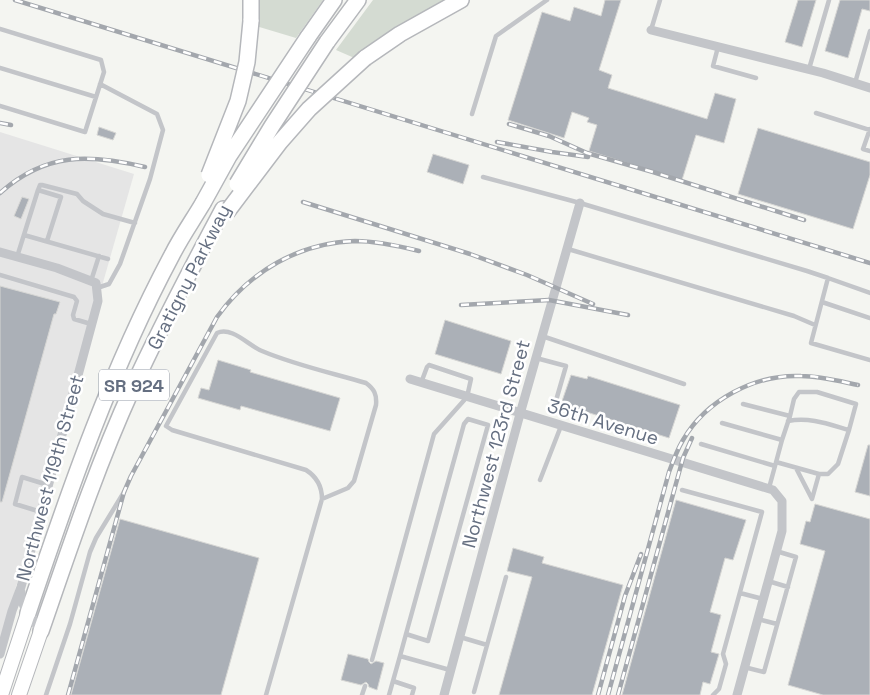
<svg xmlns="http://www.w3.org/2000/svg" width="870" height="695" viewBox="0 0 870 695" font-family="'Space Grotesk',sans-serif">
<rect width="100%" height="100%" fill="#f4f5f1"/>
<!-- built -->
<path fill="#e5e5e5" d="M 0,132 L 134,174 L 0,643 Z"/>
<!-- green -->
<path fill="#d4dbd2" d="M 256,0 L 323,0 L 296,38 L 256,26 Z
M 373,0 L 448,0 L 359,60 L 336,50 Z"/>
<!-- building -->
<path fill="#abb0b7" stroke="#d6d6d4" d="M 605,0 L 621,0 L 599,70 L 612,75 L 608,88 L 707,119 L 715,93 L 736,99 L 724,143 L 696,135 L 682,180 L 589,151 L 597,125 L 587,122 L 589,118 L 572,112 L 564,138 L 508,120 L 542,12 L 570,21 L 574,7 L 601,16 Z
M 798,0 L 816,0 L 802,47 L 785,42 Z
M 840,0 L 870,0 L 870,11 L 862,9 L 848,58 L 825,51 Z
M 99,127 L 116,133 L 113,140 L 97,135 Z
M 758,128 L 870,162 L 870,175 L 853,229 L 738,194 Z
M 433,154 L 469,165 L 463,184 L 427,172 Z
M 22,197 L 29,199 L 21,219 L 14,216 Z
M 0,286 L 60,302 L 56,314 L 54,314 L 2,502 L 0,502 Z
M 445,320 L 511,341 L 501,374 L 435,354 Z
M 218,360 L 251,370 L 250,372 L 340,398 L 330,431 L 241,406 L 240,410 L 198,398 L 201,388 L 209,390 Z
M 571,375 L 587,379 L 588,376 L 680,405 L 669,438 L 561,404 Z
M 868,445 L 870,445 L 870,496 L 855,492 Z
M 676,500 L 746,520 L 733,560 L 725,558 L 710,612 L 721,615 L 711,652 L 719,654 L 710,684 L 703,682 L 700,695 L 622,695 Z
M 815,504 L 870,519 L 870,695 L 823,695 L 788,685 L 825,551 L 800,544 L 806,521 L 810,522 Z
M 120,519 L 259,558 L 221,695 L 71,695 Z
M 513,548 L 544,557 L 542,563 L 623,585 L 592,695 L 499,695 L 532,577 L 507,571 Z
M 348,654 L 368,659 L 369,662 L 371,664 L 376,661 L 384,663 L 377,690 L 369,687 L 368,684 L 366,682 L 361,685 L 341,680 Z"/>
<g fill="none" stroke-linecap="round" stroke-linejoin="round">
<defs>
<path id="trunk" d="M 1,695 L 28,613
M 19,695 L 41,631"/>
<path id="motorway" d="M 251,21 L 251,0
M 308,37 L 334,0
M 327,42 L 358,0
M 365,58 L 400,34 L 461,0
M 28,613 C 69,491 111,369 172,255 C 181,237 193,220 203,203
M 41,631 C 69,550 96,468 132,389 C 160,328 191,269 223,209"/>
</defs>
<!-- trunk casing -->
<use href="#trunk" stroke="#b5b7bb" stroke-width="16"/>
<!-- motorway casing -->
<use href="#motorway" stroke="#b5b7bb" stroke-width="18"/>
<!-- service -->
<path stroke="#c3c5c9" stroke-width="4.5" d="M 0,29 L 101,60 L 104,72 L 85,132 L 0,106
M 651,30 L 660,0
M 718,47 L 713,66 L 756,78
M 0,68 L 96,97
M 809,69 L 829,0
M 855,83 L 870,31
M 816,113 L 870,130
M 472,114 L 496,36 L 547,0
M 870,129 L 863,149 L 870,151
M 483,177 L 580,203 L 807,271 L 828,278
M 38,190 L 40,185 L 42,185 L 77,194 L 83,201 L 103,214 L 135,223
M 24,235 L 108,259
M 568,249 L 794,316 L 815,325
M 17,257 L 38,190 L 61,197 L 47,241
M 0,275 L 74,297 L 77,301 L 73,315 L 74,319 L 91,324
M 91,281 L 99,256
M 97,288 L 109,284 L 120,264 L 150,179 L 163,130 L 157,114 L 100,84
M 870,293 L 828,278 L 811,343 L 870,360
M 822,302 L 870,318
M 542,336 L 684,384
M 536,358 L 566,366 L 555,404
M 743,404 L 790,416 L 782,440
M 788,421 C 810,417 828,424 849,430 L 856,404 L 817,392 L 799,392 L 794,399 L 790,416
M 701,444 L 775,466 L 782,440 L 722,423
M 776,462 L 819,474 L 812,499 L 796,468
M 819,474 L 828,474 L 838,464 L 849,430
M 540,480 L 561,426
M 769,488 L 775,466
M 682,490 L 762,512 L 723,654 L 726,664 L 719,689 L 713,695
M 41,512 L 15,504 L 22,477 L 48,485
M 768,581 L 788,587
M 740,593 L 763,599
M 758,619 L 777,624
M 406,634 L 428,641 L 488,425 L 468,419 L 464,424 L 406,634 L 400,656 L 450,670
M 460,637 L 487,645
M 372,660 L 434,434 L 467,397 L 471,379 L 429,365 L 427,367 L 421,383
M 744,667 L 764,672 L 796,557 L 776,551
M 393,681 L 414,688 L 412,695
M 474,692 L 506,577
M 46,695 L 70,624 L 90,552 L 96,538 L 124,492
M 266,695 L 322,499 C 322,486 317,477 306,470 L 172,430 L 166,426 L 217,333 C 232,326 249,346 262,351 C 295,365 332,373 366,383 C 374,389 377,394 376,405 L 354,481 L 348,488 L 322,499
M 362,695 L 365,686
M 389,695 L 400,656"/>
<!-- minor -->
<path stroke="#c3c5c9" stroke-width="9" d="M 651,30 L 823,73 L 870,88
M 0,252 L 57,268 L 96,283 L 98,301 L 21,587 L 12,611 L 0,654
M 410,379 L 773,490 L 782,501 L 782,531 L 737,695
M 21,592 C 20,607 33,619 41,631
M 444,695 L 520,414 L 580,203"/>
<!-- trunk -->
<use href="#trunk" stroke="#fff" stroke-width="14"/>
<!-- motorway -->
<use href="#motorway" stroke="#fff" stroke-width="15"/>
<defs>
<path id="rail" d="M 15,0 L 870,263
M 0,123 L 11,125
M 509,124 L 549,136 L 587,153 L 653,172 L 804,220
M 497,142 L 552,152 L 588,157
M 0,193 C 46,152 89,154 145,167
M 303,202 L 470,254 L 527,275 L 593,304
M 461,305 L 549,300 L 628,315
M 68,695 L 124,492 L 131,476 L 217,317 C 250,271 299,243 355,241 C 377,241 399,246 419,251
M 598,695 L 625,596 L 641,554
M 608,695 L 669,472 C 673,461 677,450 683,440 C 706,400 755,374 801,376 C 820,376 839,381 858,385
M 618,695 L 683,458 L 692,438"/>
</defs>
<!-- rail casing -->
<use href="#rail" stroke="#a3a7ad" stroke-width="4.5"/>
<!-- rail -->
<use href="#rail" stroke="#fff" stroke-width="2.5" stroke-dasharray="8" stroke-linecap="butt"/>
<defs>
<path id="motorway-bridge" d="M 209,175 L 238,101 L 247,62 L 251,21
M 237,184 L 272,126 L 327,42
M 203,203 L 229,156 L 308,37
M 227,212 L 280,142 L 309,109 L 365,58"/>
</defs>
<!-- motorway-bridge casing -->
<use href="#motorway-bridge" stroke="#b5b7bb" stroke-width="18" stroke-linecap="butt"/>
<!-- motorway-bridge -->
<use href="#motorway-bridge" stroke="#fff" stroke-width="15"/>
</g>
<g text-anchor="middle" dominant-baseline="central" stroke-width="5" stroke-linejoin="round" paint-order="stroke">
<!-- shield labels -->
<rect fill="#fff" stroke="#939aa7" stroke-width="1" x="99" y="369.5" width="70" height="31" rx="4"/>
<g font-size="18" font-weight="bold" fill="#656f81">
<text x="134" y="385">SR 924</text>
</g>
<!-- street labels -->
<g font-size="19" fill="#656f81" stroke="#fff">
<text transform="translate(189 277) rotate(-63)">Gratigny Parkway</text>
<text transform="translate(603 422) rotate(17)">36th Avenue</text>
<text transform="translate(496 444) rotate(-75)">Northwest 123rd Street</text>
<text transform="translate(50 478) rotate(-75)">Northwest 119th Street</text>
</g>
</g>
</svg>
